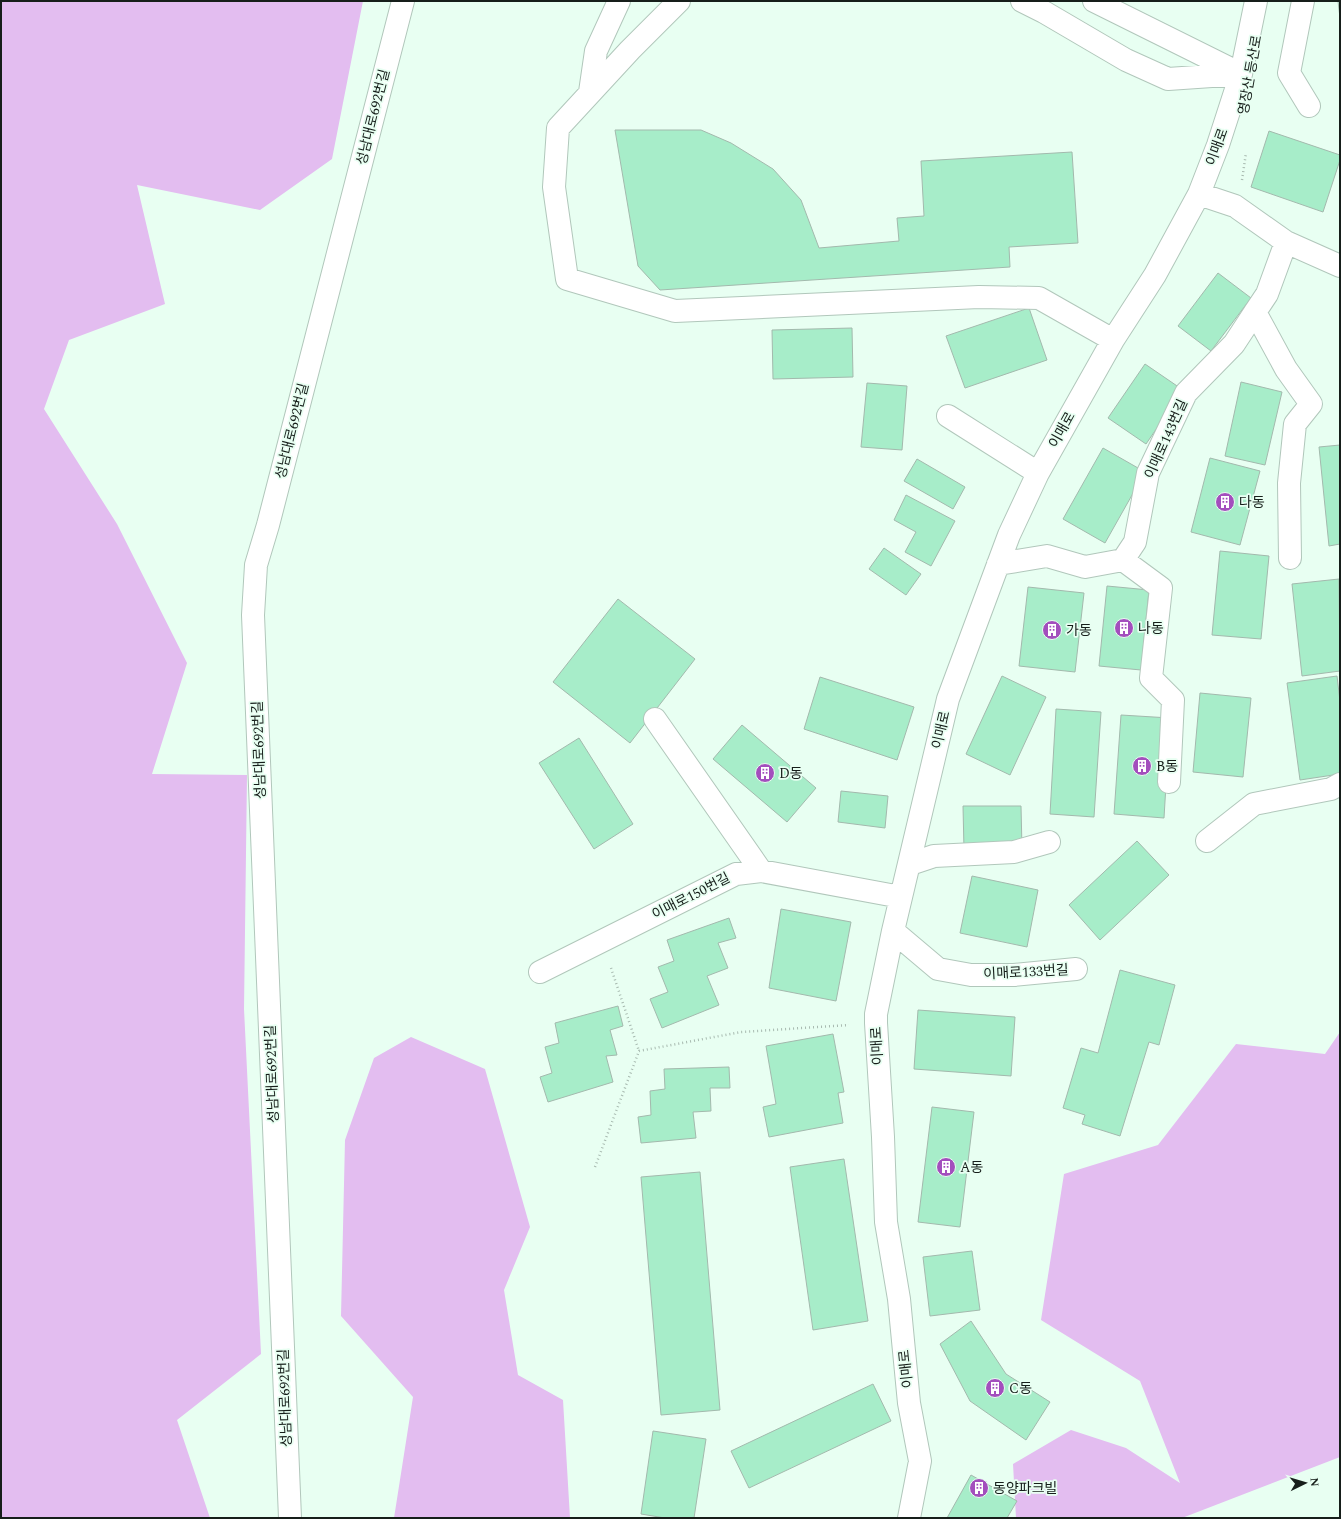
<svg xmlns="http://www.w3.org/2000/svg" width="1341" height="1519" viewBox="0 0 1341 1519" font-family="Spectral,'Noto Sans KR',serif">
<rect width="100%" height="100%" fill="#e8fff2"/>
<!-- green -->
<path fill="#e3bdf0" d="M 1,1 L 363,1 L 332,159 L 260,210 L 137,185 L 165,304 L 69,340 L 44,409 L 117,524 L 187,663 L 152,774 L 247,775 L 244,1009 L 261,1354 L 177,1420 L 210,1518 L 1,1518 Z
M 1340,1032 L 1340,1457 L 1182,1518 L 1016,1518 L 1013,1464 L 1071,1430 L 1126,1448 L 1180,1483 L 1140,1381 L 1041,1320 L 1064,1174 L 1158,1145 L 1236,1044 L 1325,1054 Z
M 411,1037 L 485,1069 L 530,1227 L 504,1290 L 518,1375 L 563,1400 L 570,1518 L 394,1518 L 413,1397 L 341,1316 L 345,1140 L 374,1058 Z"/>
<!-- building -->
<path fill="#a7edc9" stroke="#a3b9ad" d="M 1338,1 L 1340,1 L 1340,18 Z
M 615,130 L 701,130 L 731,143 L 773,169 L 801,200 L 819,248 L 899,241 L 897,218 L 924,216 L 921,161 L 1072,152 L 1078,243 L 1009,247 L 1010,267 L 660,290 L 638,266 Z
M 1269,131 L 1340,155 L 1340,160 L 1323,212 L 1251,187 Z
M 1218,273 L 1251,298 L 1211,351 L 1178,326 Z
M 1029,308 L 1047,360 L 965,388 L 946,336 Z
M 852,328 L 853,377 L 773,379 L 772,330 Z
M 1145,364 L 1183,390 L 1146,444 L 1108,418 Z
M 1241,382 L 1282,392 L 1265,465 L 1225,456 Z
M 867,383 L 907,386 L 902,450 L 861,447 Z
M 1340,445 L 1340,544 L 1329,546 L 1319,447 Z
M 1103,448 L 1145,472 L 1105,543 L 1063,519 Z
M 1210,458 L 1260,471 L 1240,545 L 1191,532 Z
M 917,459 L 965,487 L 953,509 L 904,481 Z
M 906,495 L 955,521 L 931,566 L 905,552 L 916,532 L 894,520 Z
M 884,548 L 921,574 L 906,595 L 869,569 Z
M 1220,551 L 1269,556 L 1261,639 L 1212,635 Z
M 1339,579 L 1340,671 L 1302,676 L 1292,584 Z
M 1107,586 L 1149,590 L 1141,670 L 1099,666 Z
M 1028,587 L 1084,593 L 1075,672 L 1019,666 Z
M 618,599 L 695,659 L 630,743 L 553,682 Z
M 1002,676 L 1046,697 L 1010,775 L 966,754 Z
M 1337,676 L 1340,701 L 1340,774 L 1300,780 L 1287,683 Z
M 820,677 L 914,707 L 897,760 L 804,729 Z
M 1200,693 L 1251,698 L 1243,777 L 1193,772 Z
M 1056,709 L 1101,712 L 1094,817 L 1050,814 Z
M 1121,715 L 1170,718 L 1164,818 L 1114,814 Z
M 742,725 L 816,788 L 787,822 L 713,759 Z
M 579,738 L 633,824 L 594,849 L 539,763 Z
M 841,791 L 888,796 L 885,828 L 838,822 Z
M 963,806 L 1021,806 L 1022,849 L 964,850 Z
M 1137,841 L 1169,875 L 1100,940 L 1069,905 Z
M 972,876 L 1038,890 L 1027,947 L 960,933 Z
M 781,909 L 851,922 L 836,1001 L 769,988 Z
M 729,918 L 736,938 L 718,943 L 728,968 L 707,976 L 719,1005 L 662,1028 L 650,999 L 668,992 L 658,967 L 674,961 L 667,940 Z
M 1120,970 L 1175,985 L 1159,1045 L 1149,1042 L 1120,1136 L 1082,1124 L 1085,1115 L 1063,1108 L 1081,1048 L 1098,1053 Z
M 618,1006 L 623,1026 L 610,1030 L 617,1055 L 606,1056 L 613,1082 L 548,1102 L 540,1077 L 552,1073 L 545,1047 L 559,1043 L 555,1023 Z
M 918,1010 L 1015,1017 L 1011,1076 L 914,1069 Z
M 833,1034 L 844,1092 L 838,1093 L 843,1123 L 769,1137 L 763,1107 L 776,1104 L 766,1046 Z
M 729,1067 L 730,1088 L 710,1088 L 711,1111 L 693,1112 L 696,1138 L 641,1143 L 638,1117 L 651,1115 L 650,1091 L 665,1089 L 664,1069 Z
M 932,1107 L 974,1112 L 960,1227 L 918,1222 Z
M 844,1159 L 868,1321 L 813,1330 L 790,1167 Z
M 700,1172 L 720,1410 L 661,1415 L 641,1177 Z
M 972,1251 L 980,1310 L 930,1316 L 923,1257 Z
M 971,1321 L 1006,1374 L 1050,1402 L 1026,1440 L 970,1401 L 940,1344 Z
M 873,1384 L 891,1421 L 749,1488 L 731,1451 Z
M 653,1431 L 706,1439 L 694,1518 L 665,1518 L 641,1514 Z
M 971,1475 L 1017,1501 L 1007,1518 L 947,1518 Z"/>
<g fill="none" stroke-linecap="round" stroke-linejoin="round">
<defs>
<path id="minor" d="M 679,1 L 630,50 L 558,128 L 554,187 L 567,279 L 675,311 L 979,297 L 1039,298 L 1113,340
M 1022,1 L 1044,12 L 1126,60 L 1168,79 L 1241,74
M 1094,1 L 1241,74
M 1303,1 L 1289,73 L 1309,106
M 590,92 L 596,51 L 619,1
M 1199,194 L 1235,206 L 1286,242 L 1340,266
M 1255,312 L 1286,369 L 1311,404 L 1295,424 L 1289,483 L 1290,558
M 948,416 L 1038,473
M 1123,560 L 1161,588 L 1151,678 L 1173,700 L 1169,782
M 998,564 L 1047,556 L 1085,567 L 1123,560 L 1135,542 L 1148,473 L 1186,393 L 1234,344 L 1255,312 L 1267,294 L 1286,242
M 655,719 L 761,871
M 1207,841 L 1254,804 L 1331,789 L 1340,784
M 910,864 L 934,856 L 1014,852 L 1049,842
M 893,931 L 938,969 L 971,975 L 1014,975 L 1076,969
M 540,972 L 736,874 L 761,871 L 901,897
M 290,1518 L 253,615 L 256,565 L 268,525 L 403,1
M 909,1518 L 920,1461 L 909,1403 L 899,1299 L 886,1222 L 883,1137 L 876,1023 L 876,1014 L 893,931 L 948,699 L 1009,535 L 1038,473 L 1113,340 L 1155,275 L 1199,194 L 1218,145 L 1241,74 L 1256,1"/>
</defs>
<!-- minor casing -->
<use href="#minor" stroke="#b1c7bb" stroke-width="24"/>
<!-- path -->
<path stroke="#a8bab0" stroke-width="2.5" stroke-dasharray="1 3" stroke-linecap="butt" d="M 1242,180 L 1246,153
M 611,968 L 639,1051
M 595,1167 L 639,1051 L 741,1032 L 849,1025"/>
<!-- minor -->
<use href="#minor" stroke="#fff" stroke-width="22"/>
</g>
<!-- icons -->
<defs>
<symbol id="building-disc" viewBox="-11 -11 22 22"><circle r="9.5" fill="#a34ebd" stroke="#e8fff2"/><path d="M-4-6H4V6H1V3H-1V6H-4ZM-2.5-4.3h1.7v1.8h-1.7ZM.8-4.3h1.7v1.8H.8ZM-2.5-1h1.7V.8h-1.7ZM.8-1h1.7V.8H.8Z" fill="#fff"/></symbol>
</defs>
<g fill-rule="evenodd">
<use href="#building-disc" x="1214" y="491" width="22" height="22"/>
<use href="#building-disc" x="1113" y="617" width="22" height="22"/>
<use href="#building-disc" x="1041" y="619" width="22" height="22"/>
<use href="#building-disc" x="1131" y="755" width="22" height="22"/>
<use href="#building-disc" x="754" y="762" width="22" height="22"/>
<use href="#building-disc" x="935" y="1156" width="22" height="22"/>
<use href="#building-disc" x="984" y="1377" width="22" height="22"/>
<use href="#building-disc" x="968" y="1477" width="22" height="22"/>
</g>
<g text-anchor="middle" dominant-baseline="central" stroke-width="3.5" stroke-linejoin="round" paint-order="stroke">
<!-- street labels -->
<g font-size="14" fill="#161e1a" stroke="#e8fff2">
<text transform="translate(1250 75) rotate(-80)">영장산 등산로</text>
<text transform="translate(373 117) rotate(-76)">성남대로692번길</text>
<text transform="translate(1217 147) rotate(-70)">이매로</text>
<text transform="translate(1062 430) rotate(-61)">이매로</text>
<text transform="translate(292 431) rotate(-76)">성남대로692번길</text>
<text transform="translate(1166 439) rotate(-66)">이매로143번길</text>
<text transform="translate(941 730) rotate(-77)">이매로</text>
<text transform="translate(259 750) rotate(-92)">성남대로692번길</text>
<text transform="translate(691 896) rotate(-27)">이매로150번길</text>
<text transform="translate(1026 972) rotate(-3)">이매로133번길</text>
<text transform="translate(877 1046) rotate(-93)">이매로</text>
<text transform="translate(272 1074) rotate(-92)">성남대로692번길</text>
<text transform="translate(906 1369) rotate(-96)">이매로</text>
<text transform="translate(285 1398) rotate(-92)">성남대로692번길</text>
</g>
<!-- poi labels -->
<g font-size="14" fill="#161e1a" stroke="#e8fff2" text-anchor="start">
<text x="1239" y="502">다동</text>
<text x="1138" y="628">나동</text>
<text x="1066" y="630">가동</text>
<text x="1156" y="766">B동</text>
<text x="779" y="773">D동</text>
<text x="960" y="1167">A동</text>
<text x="1009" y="1388">C동</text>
<text x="993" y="1488">동양파크빌</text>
</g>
</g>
<!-- border -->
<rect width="1341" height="1519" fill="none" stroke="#161e1a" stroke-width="4"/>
<!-- north arrow -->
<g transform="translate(1305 1483) rotate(85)" stroke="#e8fff2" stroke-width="3" paint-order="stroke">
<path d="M0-3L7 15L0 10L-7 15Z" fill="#161e1a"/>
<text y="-6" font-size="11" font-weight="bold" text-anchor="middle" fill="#161e1a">N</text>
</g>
</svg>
